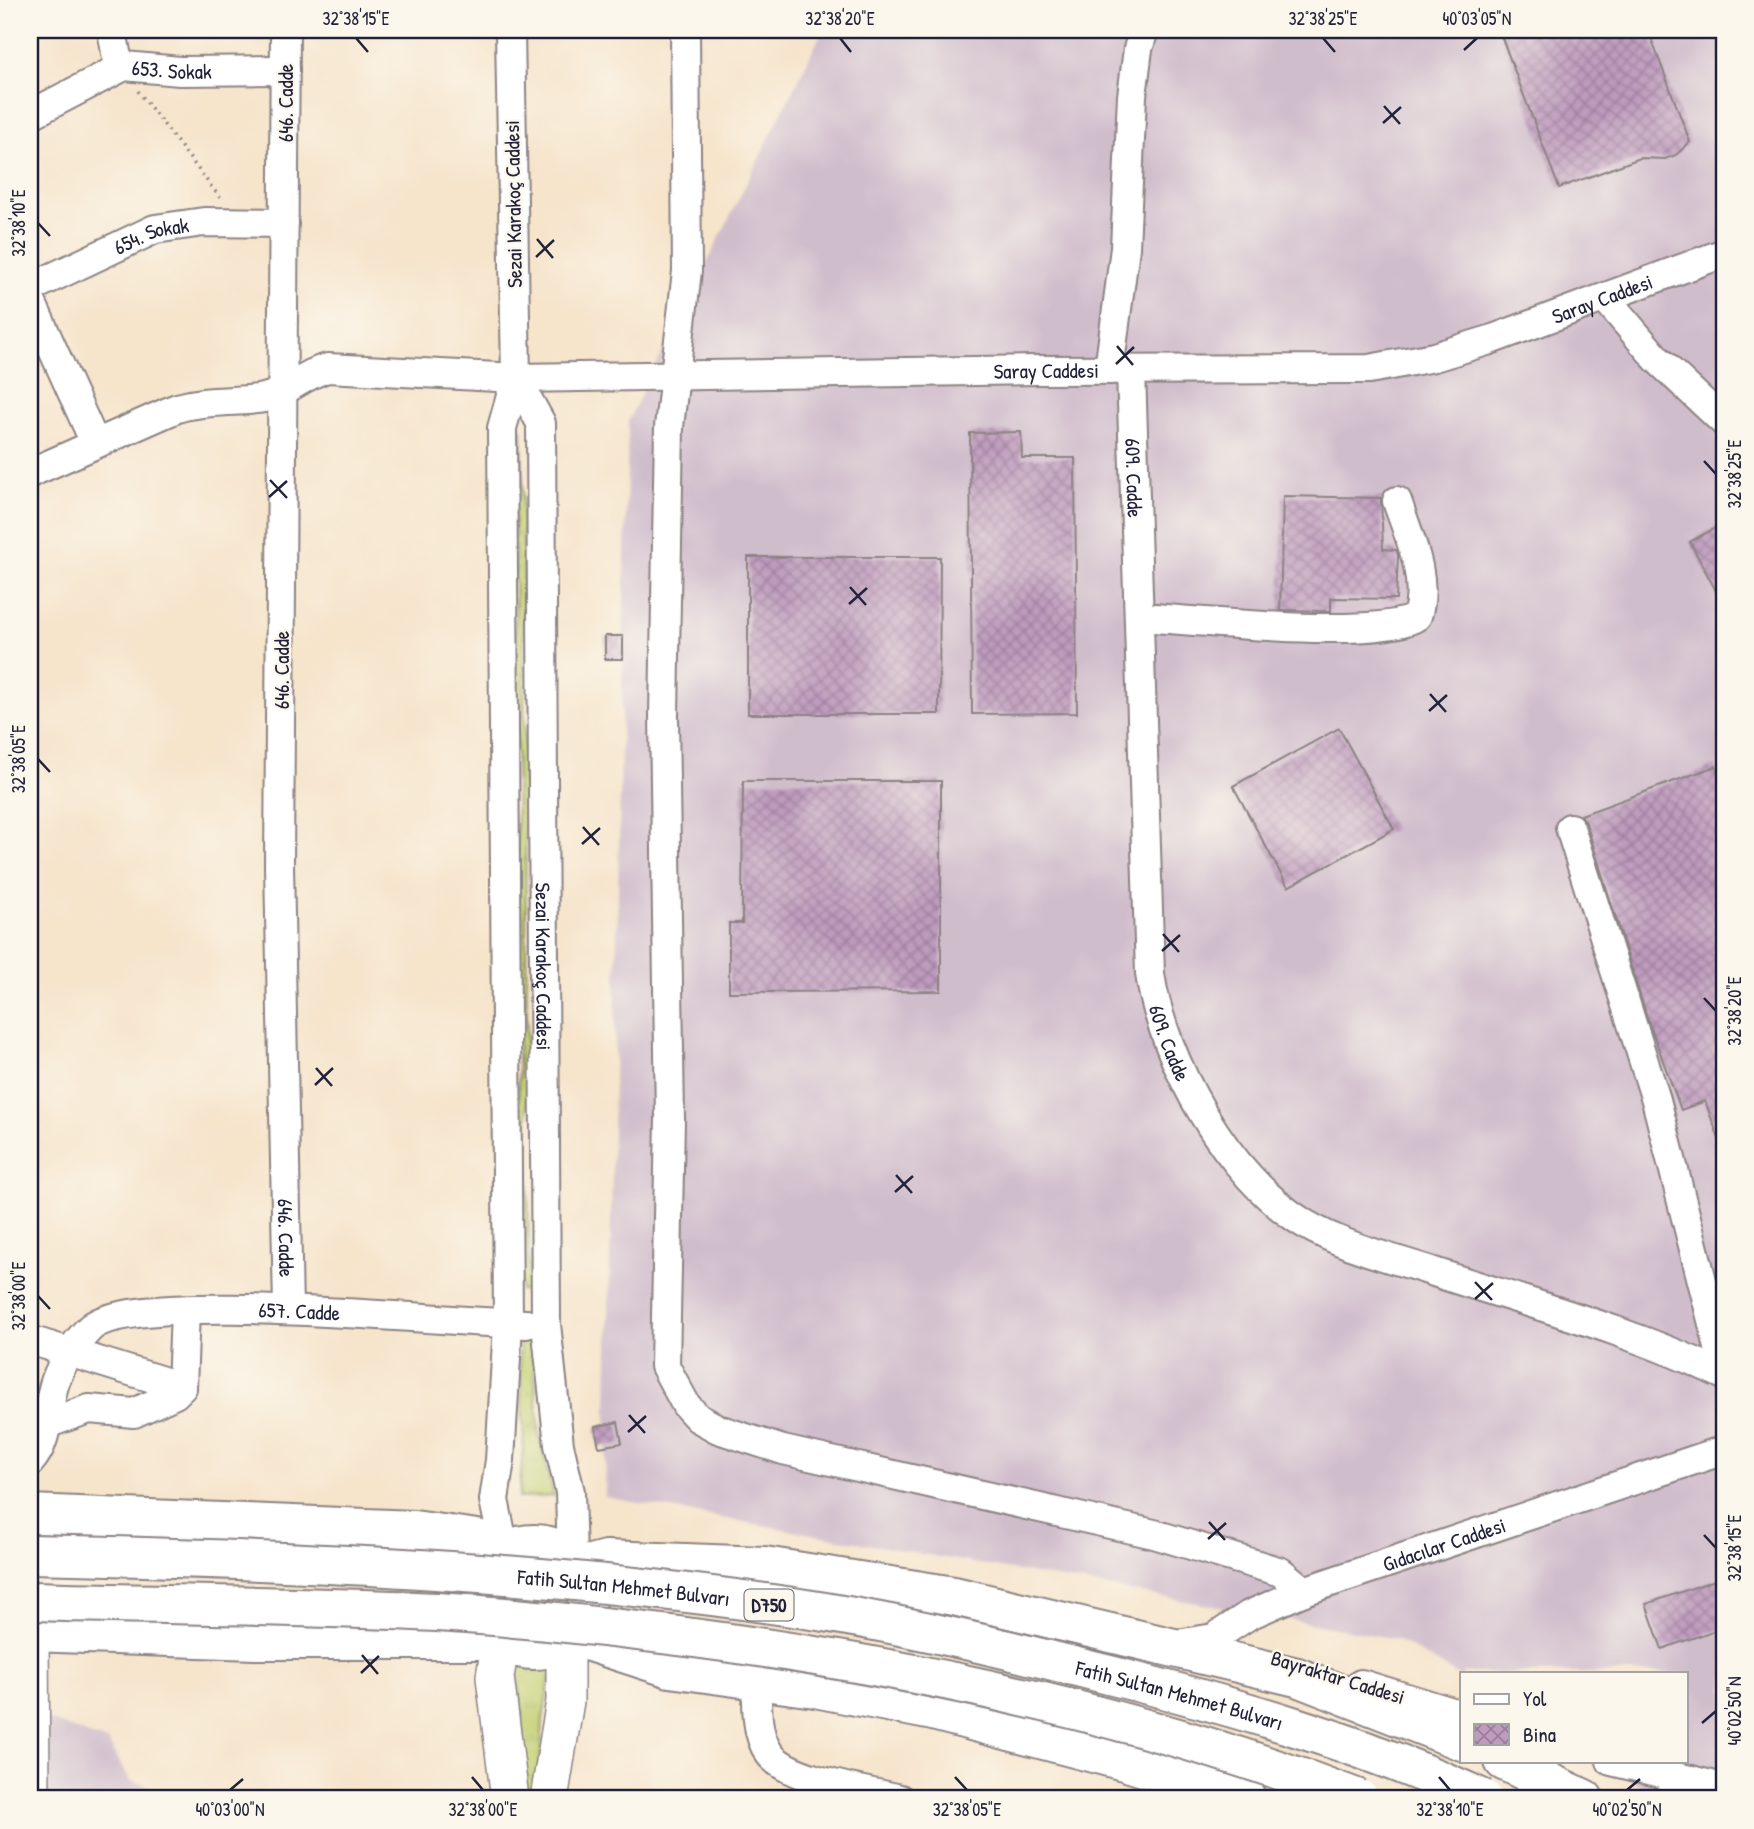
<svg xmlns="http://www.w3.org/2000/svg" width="1754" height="1829" viewBox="0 0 1754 1829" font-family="'Patrick Hand',sans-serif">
<defs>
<pattern id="grass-tufts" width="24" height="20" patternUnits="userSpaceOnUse" patternTransform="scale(1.75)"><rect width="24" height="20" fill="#c2ce70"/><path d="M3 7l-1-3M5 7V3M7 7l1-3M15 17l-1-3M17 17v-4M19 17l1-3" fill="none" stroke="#a6b162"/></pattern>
<pattern id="building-cross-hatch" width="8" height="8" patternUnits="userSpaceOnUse" patternTransform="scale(1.75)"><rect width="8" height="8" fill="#bf9bbe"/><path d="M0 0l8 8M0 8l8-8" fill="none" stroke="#9b7e9c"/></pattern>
</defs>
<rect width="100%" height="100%" fill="#fbf7ec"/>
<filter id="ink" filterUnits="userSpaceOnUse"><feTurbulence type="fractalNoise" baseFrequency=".0143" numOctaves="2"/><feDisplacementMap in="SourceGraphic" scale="14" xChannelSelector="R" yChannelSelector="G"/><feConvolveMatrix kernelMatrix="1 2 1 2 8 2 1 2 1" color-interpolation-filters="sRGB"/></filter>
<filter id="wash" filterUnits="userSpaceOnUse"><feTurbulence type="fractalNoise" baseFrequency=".00686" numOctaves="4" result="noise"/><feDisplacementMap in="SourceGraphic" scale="28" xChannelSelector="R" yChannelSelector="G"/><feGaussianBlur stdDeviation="1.57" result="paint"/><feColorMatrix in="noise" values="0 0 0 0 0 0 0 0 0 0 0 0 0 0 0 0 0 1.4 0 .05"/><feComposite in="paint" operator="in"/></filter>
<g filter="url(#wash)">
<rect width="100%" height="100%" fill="#f6e4cb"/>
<!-- industrial -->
<path fill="#d0bdcc" d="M 823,30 L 1724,30 L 1724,1799 L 1663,1799 L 1599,1761 L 1686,1761 L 1686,1673 L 1462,1673 L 1462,1678 L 1397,1639 L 605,1497 L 628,421 Z
M 30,1713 L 108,1742 L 130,1780 L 187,1799 L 30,1799 Z"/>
<!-- grass -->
<path fill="url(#grass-tufts)" stroke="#727856" stroke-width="2" d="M 522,430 L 529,1291 L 520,1291 L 514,431 Z
M 532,1341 L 540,1443 L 554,1496 L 519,1498 L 524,1437 L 519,1342 Z
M 515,1666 L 551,1669 L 543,1719 L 538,1799 L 523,1799 L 523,1715 Z"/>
<g id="blocks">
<!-- building -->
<path fill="url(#building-cross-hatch)" d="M 1499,30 L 1648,30 L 1690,142 L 1676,155 L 1665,159 L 1640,158 L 1559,188 Z
M 1021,432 L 1022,458 L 1075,458 L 1077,713 L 972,714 L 970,433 Z
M 1283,496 L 1381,498 L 1383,549 L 1396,550 L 1398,555 L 1396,599 L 1331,598 L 1331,611 L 1280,610 Z
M 1724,523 L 1724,606 L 1690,542 Z
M 748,557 L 940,557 L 939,714 L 748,714 Z
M 605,636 L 623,636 L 623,659 L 605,659 Z
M 1339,728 L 1394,829 L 1288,887 L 1233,786 Z
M 1716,766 L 1724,789 L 1722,1147 L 1705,1101 L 1681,1110 L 1647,1017 L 1586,823 L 1581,815 Z
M 743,781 L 941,781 L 941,991 L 729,992 L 729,923 L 742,923 Z
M 618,1422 L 622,1443 L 599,1447 L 595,1427 Z
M 1724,1577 L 1724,1627 L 1662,1649 L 1646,1604 Z"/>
</g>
</g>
<g filter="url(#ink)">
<use href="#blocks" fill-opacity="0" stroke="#8c8383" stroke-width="2"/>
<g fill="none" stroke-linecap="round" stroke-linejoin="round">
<defs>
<g id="minor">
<path d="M 112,30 L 117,58 L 124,66"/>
<path id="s1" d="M 285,30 L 279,865 L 288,1310"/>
<path d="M 685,30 L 687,271 L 669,427 L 664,716 L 670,1119 L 665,1366 L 686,1405 L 698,1418 L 718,1429 L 783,1450 L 1154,1534 L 1281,1572 L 1304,1591"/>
<path id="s2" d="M 30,115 L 124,66 L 180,71 L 285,70"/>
<path id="s3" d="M 30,288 L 155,229 L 204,222 L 284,223"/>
<path d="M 30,299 L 95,443"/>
<path d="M 1606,299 L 1657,359 L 1724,422"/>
<path d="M 1109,370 L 1125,248 L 1132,96 L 1138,49 L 1144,30"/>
<path id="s4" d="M 1131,370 L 1150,974 C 1163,1061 1228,1178 1305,1224 C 1344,1247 1392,1258 1434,1272 C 1531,1304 1632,1331 1724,1375"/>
<path id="s5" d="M 516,378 L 541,423 L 546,1324 L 559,1445 L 570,1492 L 572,1558"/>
<path id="s6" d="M 30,473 L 177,408 C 208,399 234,403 264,398 C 287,393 305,373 328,368 L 516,378 L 1037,370 L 1369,369 L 1434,357 L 1490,340 L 1724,253"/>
<path d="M 1141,617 C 1191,620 1384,641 1417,616 C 1429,578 1409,537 1397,501"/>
<path d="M 1570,828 L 1656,1100 L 1724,1367"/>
<path d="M 30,1340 L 182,1387"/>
<path d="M 46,1424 L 89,1409 L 134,1413 L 175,1394 L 182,1387 L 185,1311"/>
<path id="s7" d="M 30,1462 C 50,1440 46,1409 55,1382 C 62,1362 74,1344 89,1329 C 129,1287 454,1323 526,1324"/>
<path d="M 505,1552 L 494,1500 L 500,1460 L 508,1324 L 502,428 L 516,378 L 510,30"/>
<path id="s8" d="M 1177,1644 L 1214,1638 L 1249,1615 L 1304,1591 L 1724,1450"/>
<path d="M 757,1679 C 757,1702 755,1733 769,1753 C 787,1780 869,1791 900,1799"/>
<path d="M 1361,1684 L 1462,1715"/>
<path d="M 1611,1761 L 1724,1788"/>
<path d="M 1666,1799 L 1692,1780"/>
</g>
<path id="major" d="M 30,1632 L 31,1799
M 501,1639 L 495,1677 L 510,1799
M 549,1799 L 565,1701 L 565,1641"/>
<path id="highway" d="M 30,1514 L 414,1530 L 477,1539 L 501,1555
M481 1597a53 53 0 1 1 106 0a53 53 0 1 1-106 0Z
M 579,1567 L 606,1560 L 764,1566 L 954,1596 L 1297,1677 L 1462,1741
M 30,1632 L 255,1640 L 481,1640 L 497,1635
M 571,1636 L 670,1668 L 815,1688 L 933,1711 L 1124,1761 L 1247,1799
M 1504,1761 L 1584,1799"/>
</defs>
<!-- minor casing -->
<use href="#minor" stroke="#8c8383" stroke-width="32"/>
<!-- major casing -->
<use href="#major" stroke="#8c8383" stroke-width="40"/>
<!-- highway casing -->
<use href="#highway" stroke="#8c8383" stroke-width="42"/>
<!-- path -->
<path stroke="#8c8383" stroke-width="3.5" stroke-dasharray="2 5" stroke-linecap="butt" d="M 138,91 L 221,199"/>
<!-- minor -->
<use href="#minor" stroke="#fff" stroke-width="28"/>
<!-- major -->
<use href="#major" stroke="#fff" stroke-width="37"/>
<!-- highway -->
<use href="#highway" stroke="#fff" stroke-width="38"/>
<defs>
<g id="highway-bridge">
<path id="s9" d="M 30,1554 C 296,1560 561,1570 825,1612 C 921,1628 1015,1651 1109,1675 C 1237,1707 1362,1743 1483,1799"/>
<path d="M 30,1601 C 165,1605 302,1605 437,1612 C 523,1617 609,1627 694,1638 C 921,1668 1145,1717 1359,1799"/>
</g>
</defs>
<!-- highway-bridge casing -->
<use href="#highway-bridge" stroke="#8c8383" stroke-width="42" stroke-linecap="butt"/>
<!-- highway-bridge -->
<use href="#highway-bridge" stroke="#fff" stroke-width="38"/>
</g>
</g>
<!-- ticks -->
<path fill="none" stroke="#22223b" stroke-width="2.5" d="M 356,38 L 368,52M 840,38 L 851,52M 1323,38 L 1335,52M 1464,50 L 1477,38M 1384,106 L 1400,124M 1383,123 L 1401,107M 38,223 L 50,236M 537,239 L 553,258M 536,257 L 554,240M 1117,346 L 1133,365M 1116,364 L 1134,347M 1704,461 L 1716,474M 270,480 L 287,498M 269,497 L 287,481M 850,587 L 866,605M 849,604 L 867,588M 1430,694 L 1446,712M 1429,711 L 1447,695M 38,759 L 50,772M 583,827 L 599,845M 582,844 L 600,828M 1163,934 L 1179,952M 1162,951 L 1180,935M 1704,998 L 1716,1011M 316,1068 L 332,1086M 315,1085 L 333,1068M 896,1175 L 912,1193M 895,1192 L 913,1176M 1475,1282 L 1492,1300M 38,1296 L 50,1309M 1475,1299 L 1493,1283M 629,1415 L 645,1433M 628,1432 L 646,1416M 1209,1522 L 1225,1540M 1704,1535 L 1716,1548M 1208,1539 L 1226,1523M 362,1655 L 378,1674M 361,1673 L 379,1656M 1702,1723 L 1716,1711M 472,1777 L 483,1790M 955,1777 L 967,1790M 1439,1777 L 1450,1790M 230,1790 L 243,1779M 1627,1790 L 1640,1779"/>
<g text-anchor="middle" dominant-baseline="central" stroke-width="5" stroke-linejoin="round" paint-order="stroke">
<!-- shield labels -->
<rect fill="#fbf7ec" stroke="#636270" stroke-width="2" x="744.5" y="1589.5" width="49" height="31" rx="5"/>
<g font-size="19" font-weight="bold" fill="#22223b">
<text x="769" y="1605">D750</text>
</g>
<!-- street labels -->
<g font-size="21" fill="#22223b" stroke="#fbf7ec">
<text stroke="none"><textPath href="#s2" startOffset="154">653. Sokak</textPath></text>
<text transform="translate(285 103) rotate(-90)">646. Cadde</text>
<text transform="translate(513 204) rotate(-91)">Sezai Karakoç Caddesi</text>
<text stroke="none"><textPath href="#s3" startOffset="133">654. Sokak</textPath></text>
<text stroke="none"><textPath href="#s6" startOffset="1605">Saray Caddesi</textPath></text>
<text stroke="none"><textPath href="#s6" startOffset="1038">Saray Caddesi</textPath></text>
<text stroke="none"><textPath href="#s4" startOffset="108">609. Cadde</textPath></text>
<text transform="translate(281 670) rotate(-90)">646. Cadde</text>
<text stroke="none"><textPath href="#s5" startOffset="595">Sezai Karakoç Caddesi</textPath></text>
<text stroke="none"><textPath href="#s4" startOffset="676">609. Cadde</textPath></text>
<text stroke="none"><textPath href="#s1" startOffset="1208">646. Cadde</textPath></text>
<text stroke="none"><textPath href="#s7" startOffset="362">657. Cadde</textPath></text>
<text stroke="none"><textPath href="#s8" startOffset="287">Gıdacılar Caddesi</textPath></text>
<text stroke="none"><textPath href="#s9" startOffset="595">Fatih Sultan Mehmet Bulvarı</textPath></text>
<text transform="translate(1338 1677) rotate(17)">Bayraktar Caddesi</text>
<text stroke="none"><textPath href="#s9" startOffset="1162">Fatih Sultan Mehmet Bulvarı</textPath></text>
</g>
</g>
<!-- margin -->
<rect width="1754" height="1829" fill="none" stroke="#fbf7ec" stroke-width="77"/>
<!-- legend -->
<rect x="1460" y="1672" width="228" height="91" fill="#fbf7ec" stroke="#a4a2a5" stroke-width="2"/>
<rect x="1474" y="1694" width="35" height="10" fill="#ffffff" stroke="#a4a2a5" stroke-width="2"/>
<text x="1523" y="1706" font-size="21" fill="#22223b">Yol</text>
<rect x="1474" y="1724" width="35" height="21" fill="url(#building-cross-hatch)" stroke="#a4a2a5" stroke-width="2"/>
<text x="1523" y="1742" font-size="21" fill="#22223b">Bina</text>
<rect x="38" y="38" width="1678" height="1752" fill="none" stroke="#22223b" stroke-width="2.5"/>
<g font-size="18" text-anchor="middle" fill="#22223b">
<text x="356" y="25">32°38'15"E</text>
<text x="840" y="25">32°38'20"E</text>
<text x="1323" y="25">32°38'25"E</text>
<text x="1477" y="25">40°03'05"N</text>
<text transform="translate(19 223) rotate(-90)" y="6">32°38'10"E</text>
<text transform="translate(1735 474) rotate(-90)" y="6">32°38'25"E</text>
<text transform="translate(19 759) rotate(-90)" y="6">32°38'05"E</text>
<text transform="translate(1735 1011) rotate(-90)" y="6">32°38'20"E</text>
<text transform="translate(19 1296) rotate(-90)" y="6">32°38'00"E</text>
<text transform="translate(1735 1548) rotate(-90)" y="6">32°38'15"E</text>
<text transform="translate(1735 1711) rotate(-90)" y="6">40°02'50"N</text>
<text x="230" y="1816">40°03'00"N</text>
<text x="483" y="1816">32°38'00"E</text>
<text x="967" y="1816">32°38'05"E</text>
<text x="1450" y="1816">32°38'10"E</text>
<text x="1627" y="1816">40°02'50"N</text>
</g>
</svg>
